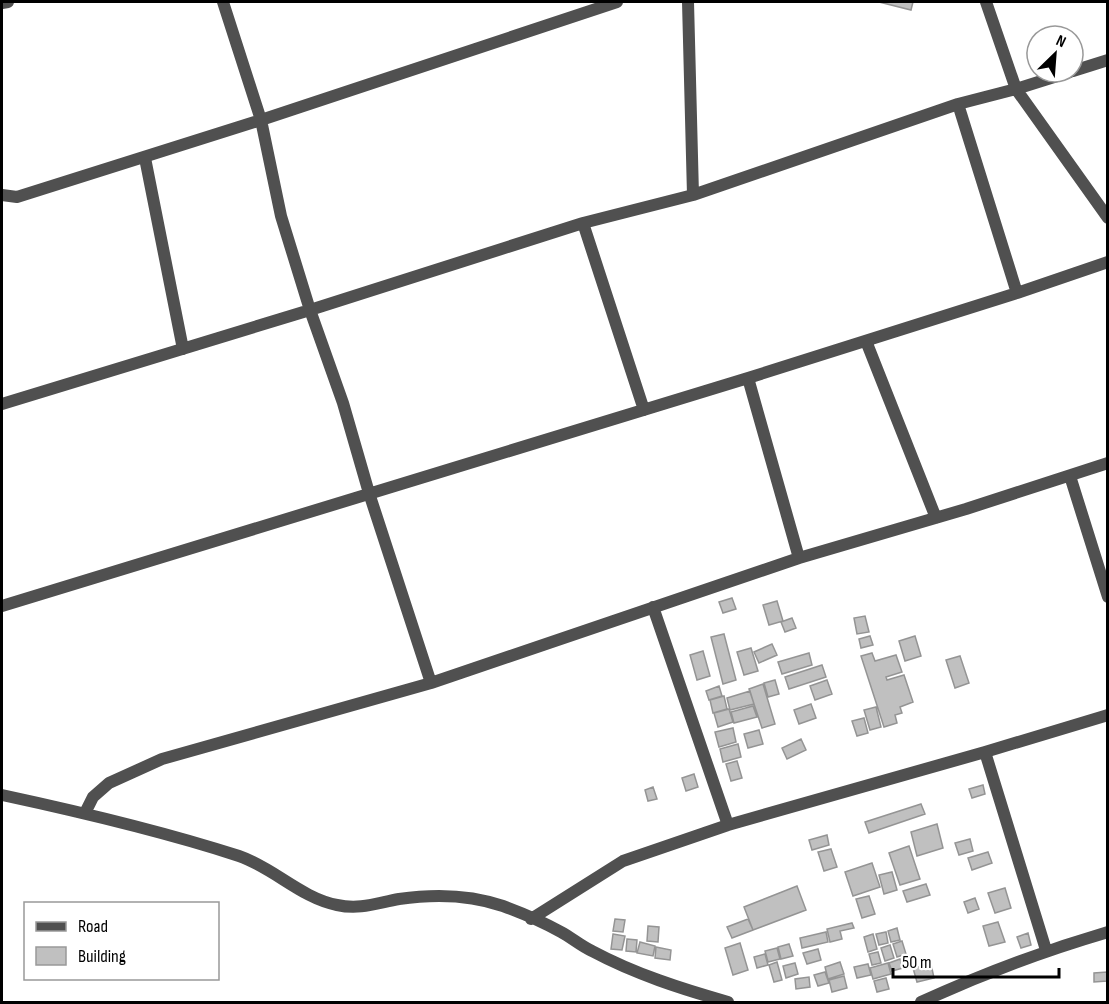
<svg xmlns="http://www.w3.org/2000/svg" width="1109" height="1004" viewBox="0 0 1109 1004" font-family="'Sofia Sans Condensed',sans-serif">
<rect width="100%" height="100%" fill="#fff"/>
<!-- building -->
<path fill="#c0c0c0" stroke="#949494" stroke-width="1.5" d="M 879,2 L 913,2 L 911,10 Z
M 732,598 L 736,609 L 723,613 L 719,602 Z
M 777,601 L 783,621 L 769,625 L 763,605 Z
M 865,616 L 869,632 L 857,634 L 854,618 Z
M 792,618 L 796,628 L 785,632 L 781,622 Z
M 724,634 L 736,680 L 723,684 L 711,637 Z
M 870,636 L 873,645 L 861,648 L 859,639 Z
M 915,636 L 921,656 L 905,661 L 899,641 Z
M 772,644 L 777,655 L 759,663 L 754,652 Z
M 751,648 L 758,671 L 744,675 L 737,652 Z
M 703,651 L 710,676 L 697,680 L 690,655 Z
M 809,653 L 812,665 L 782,674 L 778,662 Z
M 872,653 L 875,661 L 896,655 L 902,672 L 886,677 L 887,680 L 904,675 L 913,702 L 900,707 L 902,713 L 895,715 L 897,723 L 884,727 L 861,656 Z
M 960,656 L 969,683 L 955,688 L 946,660 Z
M 822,665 L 826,677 L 789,689 L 785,677 Z
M 775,680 L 779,694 L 768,697 L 764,683 Z
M 827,680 L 832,694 L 815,700 L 810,686 Z
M 763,684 L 775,724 L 762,728 L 749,689 Z
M 719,686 L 722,696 L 709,700 L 706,691 Z
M 750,691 L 754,704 L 730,710 L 727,698 Z
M 724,696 L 727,709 L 713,713 L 710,700 Z
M 811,704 L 816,718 L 799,724 L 794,710 Z
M 753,706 L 757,717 L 734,723 L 731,712 Z
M 876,707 L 881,727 L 870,730 L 864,710 Z
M 729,709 L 733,722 L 718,727 L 714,713 Z
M 864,718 L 868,733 L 857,736 L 852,721 Z
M 733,728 L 736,742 L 719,747 L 715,732 Z
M 759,730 L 763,744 L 748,748 L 744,734 Z
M 801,739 L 806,750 L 787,759 L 782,748 Z
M 738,744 L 741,757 L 723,762 L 720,749 Z
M 737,761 L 742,778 L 731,781 L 726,764 Z
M 694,774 L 698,787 L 686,791 L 682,778 Z
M 983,785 L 985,794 L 972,798 L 969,789 Z
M 653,787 L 657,799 L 648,801 L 645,790 Z
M 921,804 L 925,814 L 869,833 L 865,822 Z
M 937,824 L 943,848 L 917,856 L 911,832 Z
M 827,835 L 829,845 L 812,850 L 809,840 Z
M 970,839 L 973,851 L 959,855 L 955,843 Z
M 909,846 L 920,879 L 900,885 L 889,853 Z
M 831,849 L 837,867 L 824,871 L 818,852 Z
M 988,852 L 992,863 L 972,870 L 968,858 Z
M 872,863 L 880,887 L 853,896 L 845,872 Z
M 892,872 L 897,890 L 884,894 L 879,875 Z
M 926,884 L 930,895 L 907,902 L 903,891 Z
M 797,886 L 806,910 L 753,930 L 744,907 Z
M 1005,888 L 1011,908 L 995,913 L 988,893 Z
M 869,896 L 875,914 L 862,918 L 856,899 Z
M 975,898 L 979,909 L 968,913 L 964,902 Z
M 615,919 L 625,920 L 623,932 L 613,931 Z
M 748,919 L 753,930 L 732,938 L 727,927 Z
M 998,922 L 1005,942 L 989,946 L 983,926 Z
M 852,923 L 854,928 L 840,931 L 842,939 L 830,942 L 827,929 Z
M 648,926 L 659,927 L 658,942 L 647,941 Z
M 897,928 L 900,940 L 891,942 L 888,931 Z
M 826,932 L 828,942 L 802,948 L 800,938 Z
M 886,932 L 888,943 L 879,945 L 876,934 Z
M 1028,933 L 1031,945 L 1021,948 L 1017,937 Z
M 613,934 L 625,936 L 622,950 L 611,949 Z
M 873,934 L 877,949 L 868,952 L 864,937 Z
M 627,939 L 637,940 L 636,952 L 626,951 Z
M 902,941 L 906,954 L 897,957 L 893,944 Z
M 640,942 L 655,946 L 653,956 L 637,953 Z
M 740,943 L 748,970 L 733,975 L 725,948 Z
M 789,944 L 793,956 L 781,959 L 778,947 Z
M 890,945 L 894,958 L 885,961 L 881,948 Z
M 656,947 L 671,950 L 670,960 L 655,958 Z
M 777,948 L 780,959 L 768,962 L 765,951 Z
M 818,949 L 821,960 L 807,964 L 803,953 Z
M 878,952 L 881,963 L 872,965 L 869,954 Z
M 765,954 L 768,965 L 757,968 L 754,957 Z
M 900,959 L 903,968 L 892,971 L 889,963 Z
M 777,962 L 782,980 L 774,982 L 769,965 Z
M 840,962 L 844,974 L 828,979 L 825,967 Z
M 795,963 L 798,974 L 786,978 L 783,966 Z
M 888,963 L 891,974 L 873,979 L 870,968 Z
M 868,964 L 871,975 L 857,978 L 854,967 Z
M 931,964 L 934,978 L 917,982 L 913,968 Z
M 825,972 L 829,983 L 818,986 L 814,975 Z
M 1107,972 L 1107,981 L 1094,982 L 1094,973 Z
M 844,976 L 847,988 L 832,992 L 829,980 Z
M 809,977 L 810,987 L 796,989 L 795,979 Z
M 886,978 L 889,989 L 877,992 L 874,981 Z"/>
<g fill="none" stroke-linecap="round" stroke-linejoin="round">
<!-- street -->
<path stroke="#505050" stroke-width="12" d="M 223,2 L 261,120 L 281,216 L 310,310 L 343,403 L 369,493 L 431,683
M 688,2 L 693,195
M 986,2 L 1016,89 L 1108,218
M 2,3 L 8,2
M 1073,71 L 1108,60
M 958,104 L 1017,293
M 145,158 L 183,349
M 2,195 L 17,197 L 261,120 L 617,2
M 583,223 L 644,410
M 866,341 L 936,518
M 748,378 L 799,558
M 2,404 L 310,310 L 583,223 L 693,195 L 958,104 L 1016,89 L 1070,72
M 1070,476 L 1108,597
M 2,606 L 748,378 L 1017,293 L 1108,262
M 653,607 L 728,825
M 985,752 L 1046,950
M 2,795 C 81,812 162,831 239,856 C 274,868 301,898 337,905 C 360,910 377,903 399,899 C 433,894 471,895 503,906 C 522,913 543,922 561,932 C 572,938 581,946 592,951 C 635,974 682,989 728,1002
M 85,813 L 93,797 L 109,783 L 162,759 L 431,683 L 799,558 L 966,509 L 1108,463
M 531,919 L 623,861 L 728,825 L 985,752 L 1108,715
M 921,1002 C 982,974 1043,951 1108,932"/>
</g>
<!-- border -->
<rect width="1109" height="1004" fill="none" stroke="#000000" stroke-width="6"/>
<!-- legend -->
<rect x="24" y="902" width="195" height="78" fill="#ffffff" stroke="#999999" stroke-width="1.5"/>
<rect x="36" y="922" width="30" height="9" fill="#505050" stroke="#999999" stroke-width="1.5"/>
<text x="78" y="932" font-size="18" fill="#000000">Road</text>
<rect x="36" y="947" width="30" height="18" fill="#c0c0c0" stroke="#999999" stroke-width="1.5"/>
<text x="78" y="962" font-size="18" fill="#000000">Building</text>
<!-- north arrow -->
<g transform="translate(1055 54) rotate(25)"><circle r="28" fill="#ffffff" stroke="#999999" stroke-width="1.5"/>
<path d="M0-4.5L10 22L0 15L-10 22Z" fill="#000000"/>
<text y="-9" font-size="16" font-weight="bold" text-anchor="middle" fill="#000000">N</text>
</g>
<!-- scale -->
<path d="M893 968v9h166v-9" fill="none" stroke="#000000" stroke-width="3"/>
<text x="902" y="968" font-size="18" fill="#000000" stroke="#ffffff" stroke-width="4.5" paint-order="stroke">50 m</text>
</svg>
